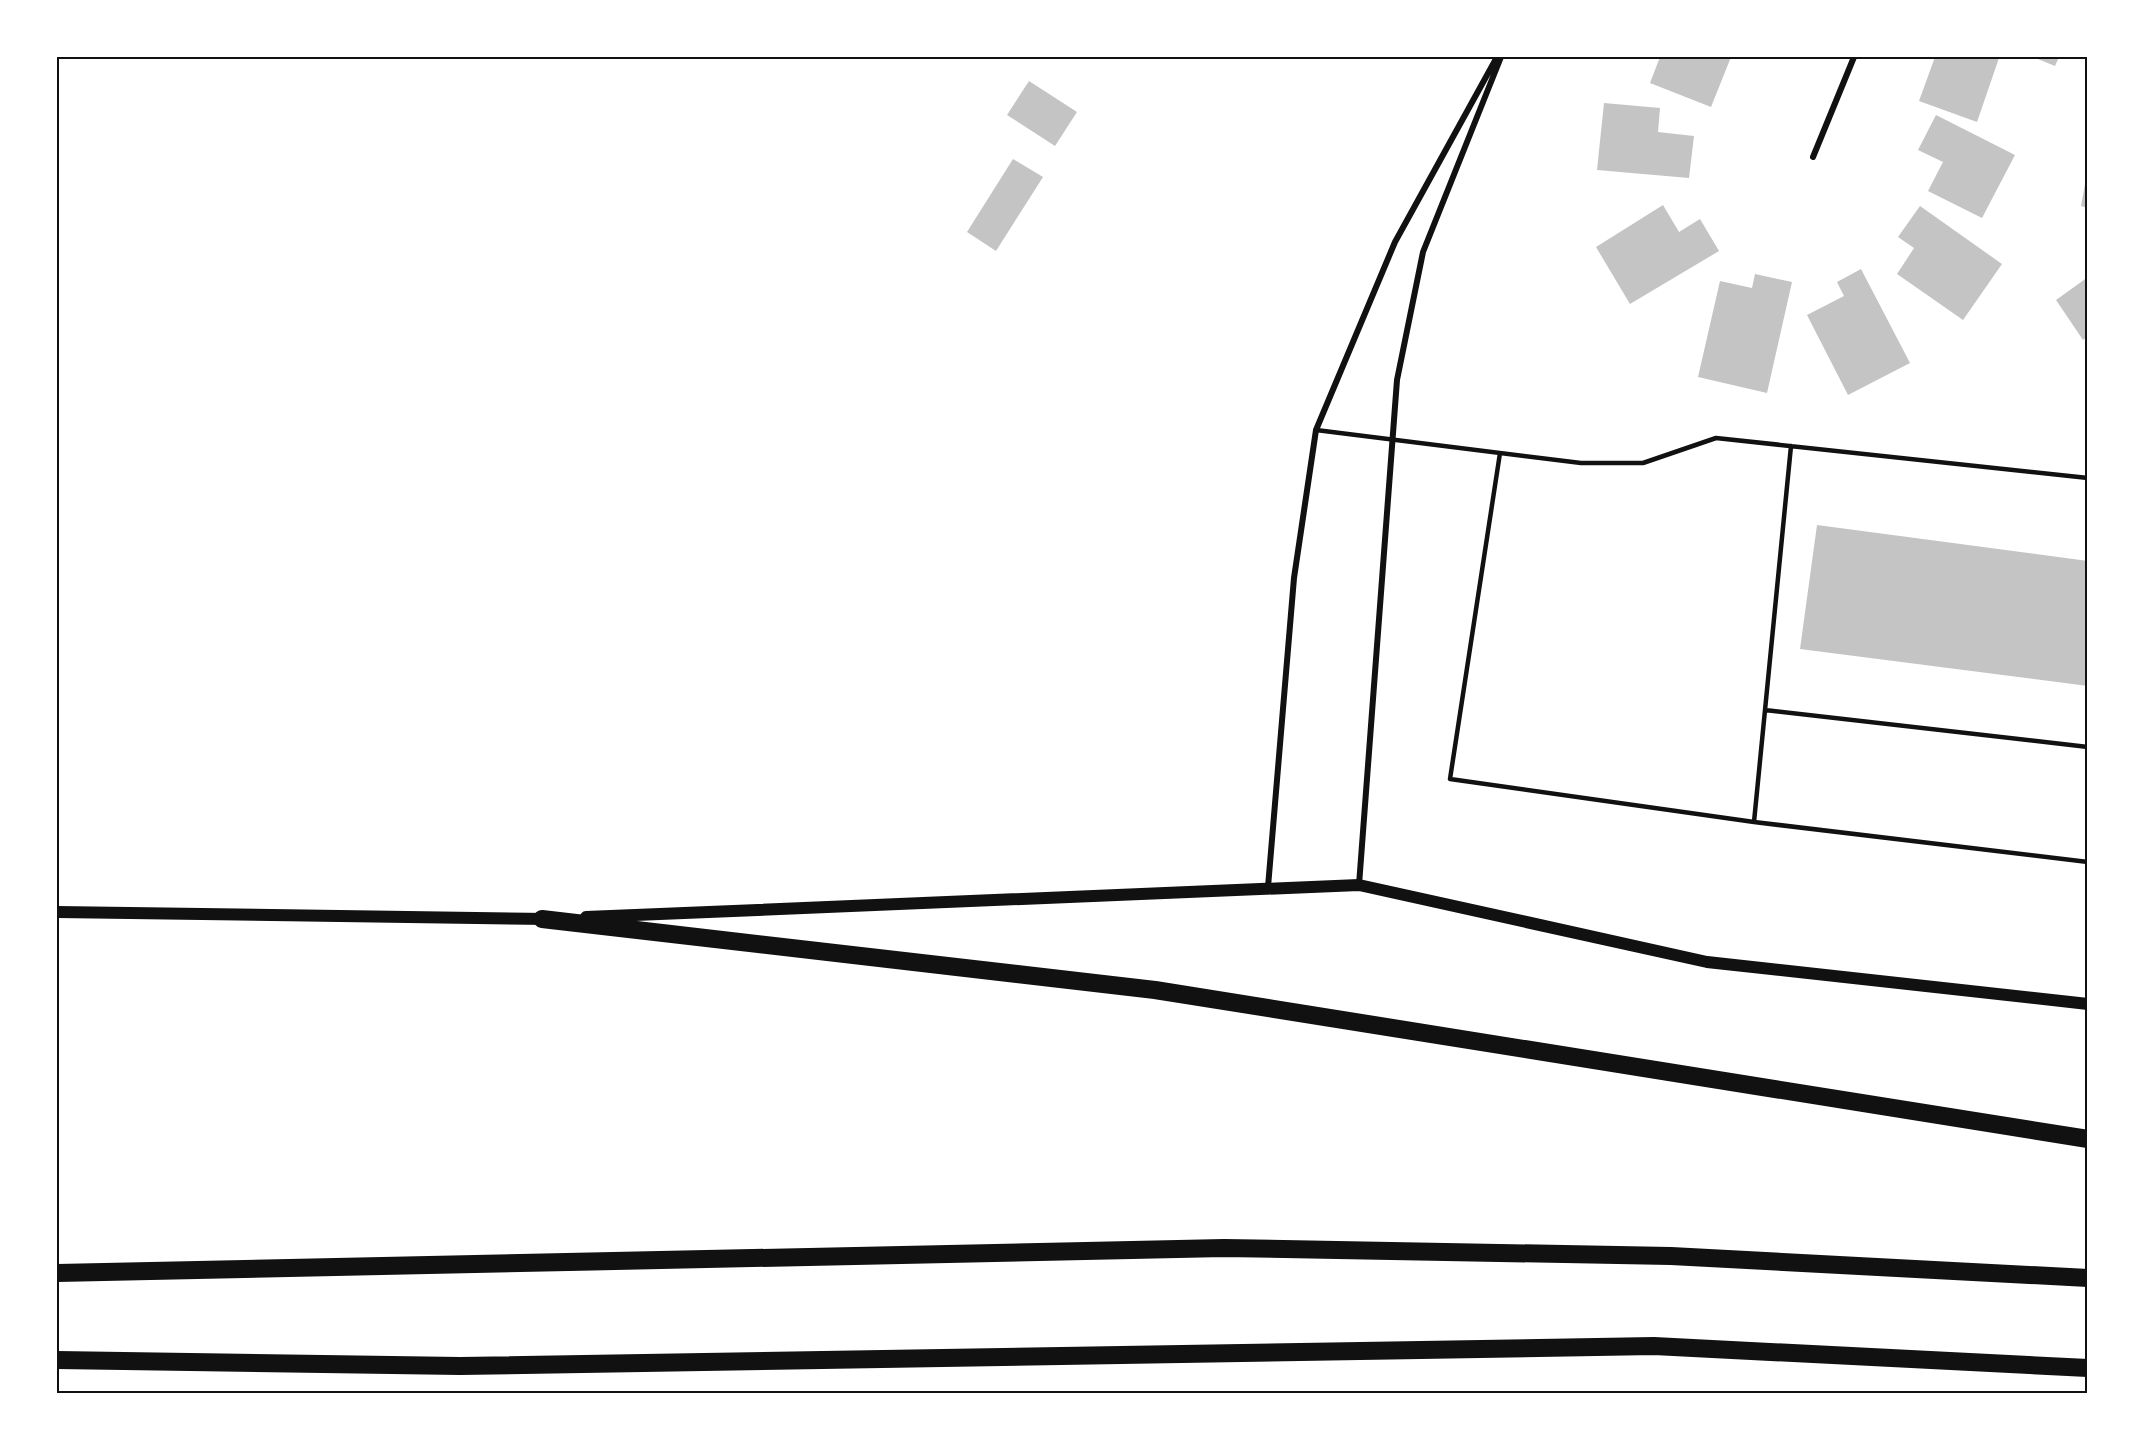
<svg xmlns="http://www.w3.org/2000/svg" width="2145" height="1450" viewBox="0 0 2145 1450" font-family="Rubik,sans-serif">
<rect width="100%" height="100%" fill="#fff"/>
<!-- building -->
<path fill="#c4c4c4" d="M 1660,57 L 1731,57 L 1711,107 L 1650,83 Z
M 1935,57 L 1999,58 L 1977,122 L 1919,101 Z
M 2033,57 L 2059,57 L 2055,66 Z
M 1029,81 L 1077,112 L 1055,146 L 1007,115 Z
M 1604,103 L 1660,108 L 1658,132 L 1694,136 L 1689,178 L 1597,170 Z
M 1936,115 L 2015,155 L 1982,218 L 1928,191 L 1943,162 L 1918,150 Z
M 1013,159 L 1043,177 L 996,251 L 967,232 Z
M 2087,173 L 2088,173 L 2088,208 L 2081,206 Z
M 1663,205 L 1679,232 L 1700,219 L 1719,251 L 1630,304 L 1596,247 Z
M 1920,206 L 2002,264 L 1963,320 L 1897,274 L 1914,248 L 1898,237 Z
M 1861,269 L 1910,363 L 1848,395 L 1807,315 L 1844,296 L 1837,282 Z
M 1755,274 L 1792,282 L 1767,393 L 1698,377 L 1720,281 L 1752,288 Z
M 2088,277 L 2088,336 L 2083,340 L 2056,300 Z
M 1817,525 L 2088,561 L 2088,686 L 1800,649 Z"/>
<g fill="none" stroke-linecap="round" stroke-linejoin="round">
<!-- service -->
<path stroke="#111" stroke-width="4.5" d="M 1316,430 L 1581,463 L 1643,463 L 1716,438 L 2088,478
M 1500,453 L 1450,779 L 1754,822 L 2088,862
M 1765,710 L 2088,747
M 1754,822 L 1791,446"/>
<!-- minor -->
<path stroke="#111" stroke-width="6" d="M 1813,157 L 1854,57
M 1359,885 L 1397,380 L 1423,252 L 1501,57
M 1268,887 L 1294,578 L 1316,430 L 1395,242 L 1497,57"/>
<!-- secondary -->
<path stroke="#111" stroke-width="12" d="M 57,912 L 548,919
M 586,917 L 1359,885 L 1707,962 L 2088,1004"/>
<!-- motorway -->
<path stroke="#111" stroke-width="18" d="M 542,919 L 1155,990 L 2088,1139
M 57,1273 L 1224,1248 L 1671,1256 L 2088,1278
M 57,1360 L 460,1366 L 1654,1346 L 2088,1368"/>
</g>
<!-- border -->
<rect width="2145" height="1450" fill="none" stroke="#ffffff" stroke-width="117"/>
<rect x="58" y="58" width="2028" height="1334" fill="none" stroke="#111" stroke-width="2"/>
</svg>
